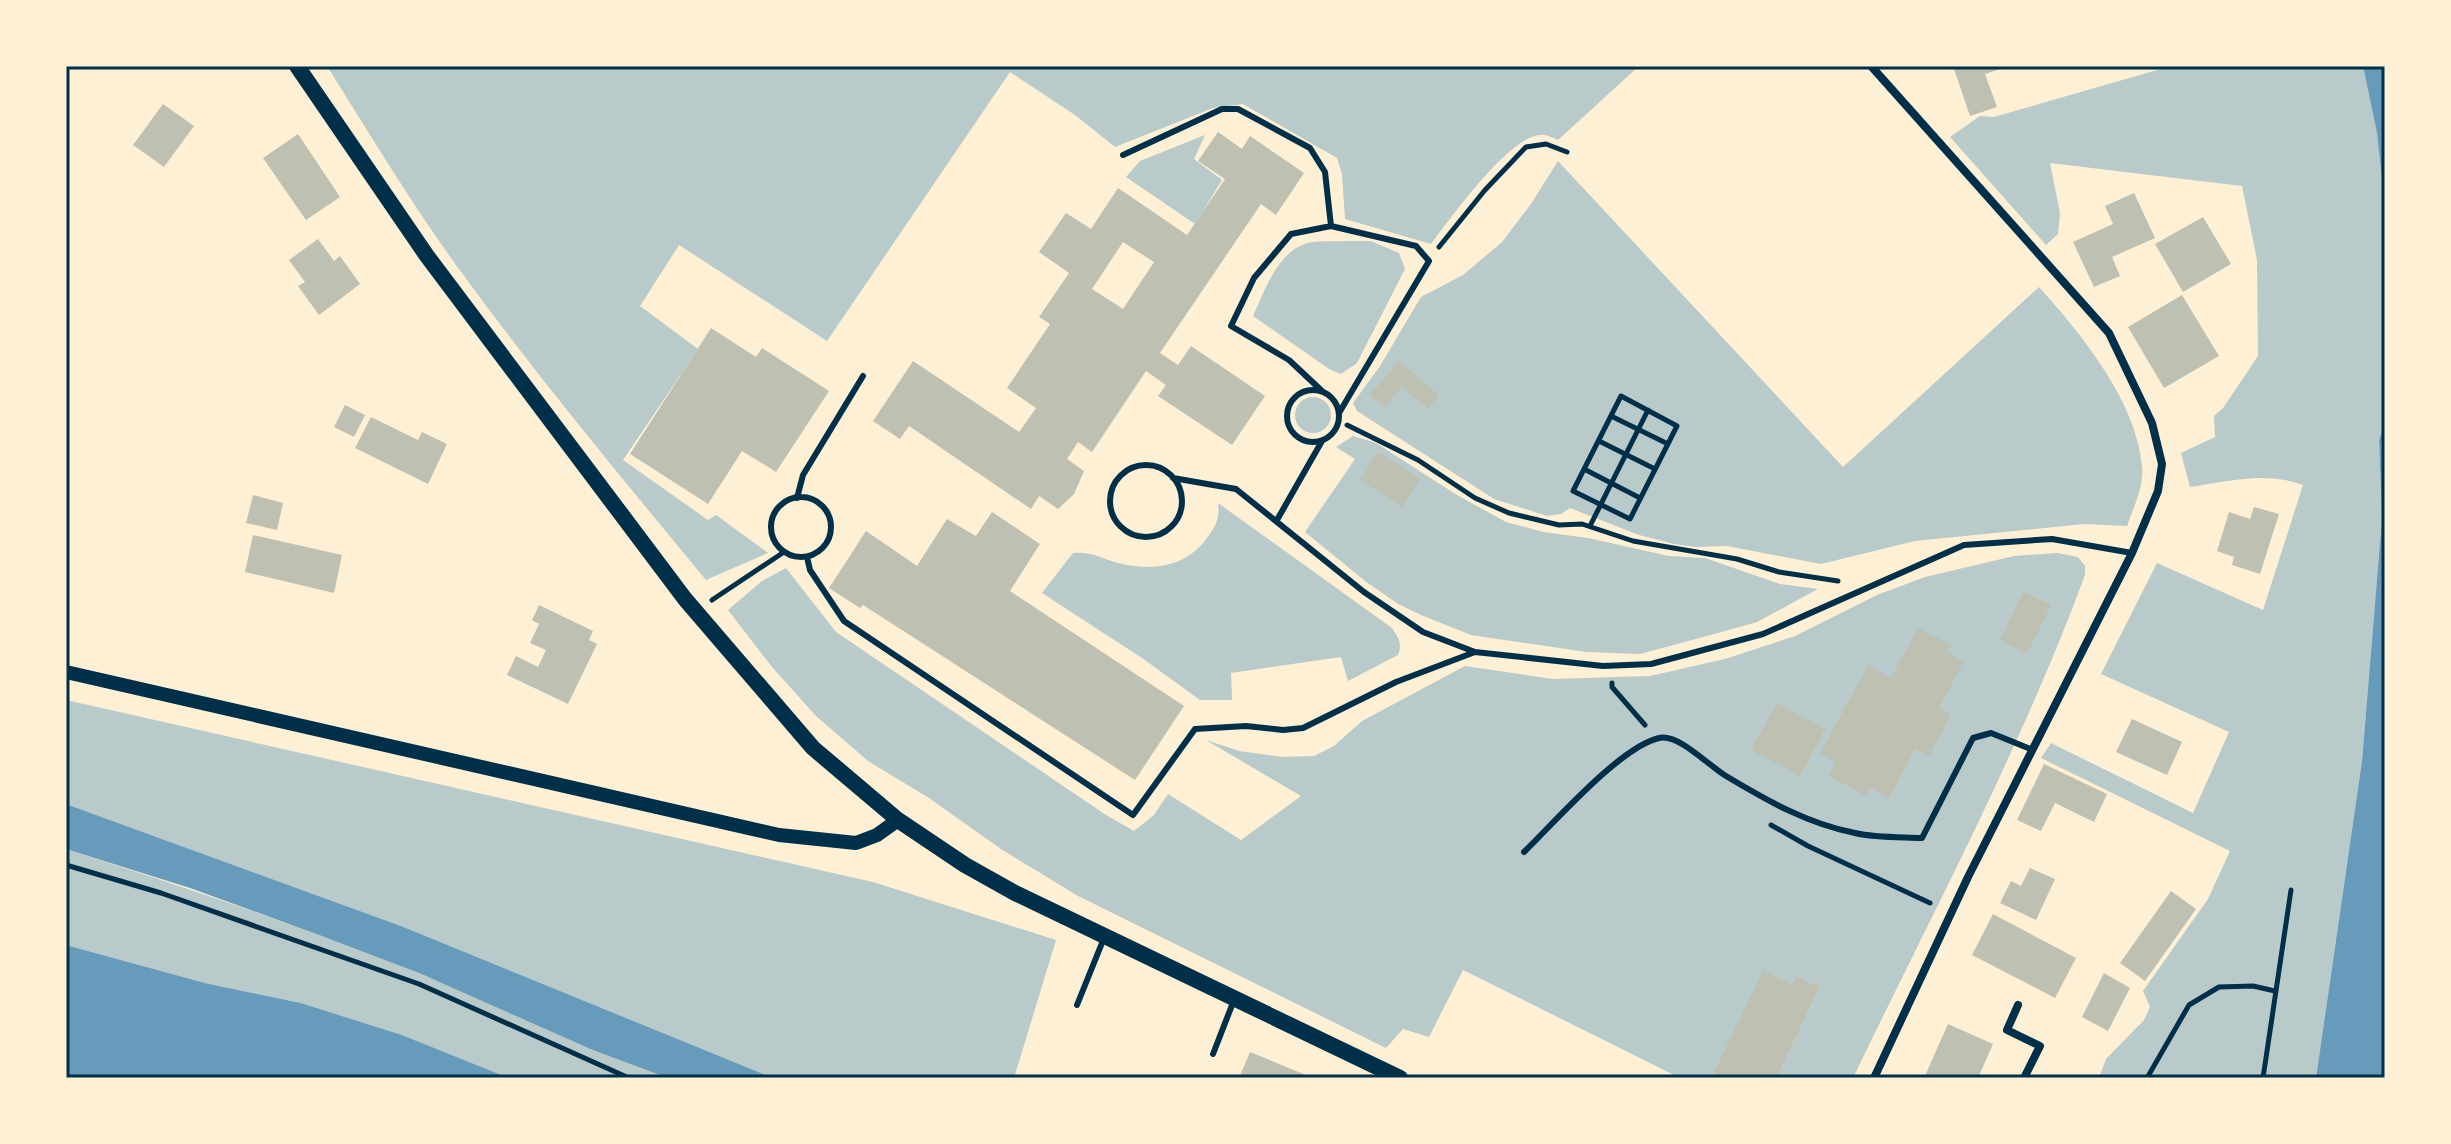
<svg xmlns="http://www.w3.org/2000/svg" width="2451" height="1144" viewBox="0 0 2451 1144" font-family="Inter,sans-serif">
<rect width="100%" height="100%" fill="#fdf0d5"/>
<!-- green -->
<path fill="#b9caca" d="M 327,66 L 1639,66 L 1558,140 C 1553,138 1546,134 1540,135 C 1508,137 1451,218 1431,244 L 1345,219 L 1342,174 L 1337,158 L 1243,104 L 1213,108 L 1115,147 L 1075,115 L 1010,72 L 827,341 L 679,245 L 640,306 L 698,349 L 623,460 L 708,520 L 716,515 L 768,553 L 706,580 C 621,477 535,374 456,265 C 410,201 369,133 327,66 Z
M 2171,66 L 2363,66 L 2377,133 L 2385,209 L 2385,423 L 2379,440 L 2382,518 L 2362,761 L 2316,1078 L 2099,1078 L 2106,1059 L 2144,1020 L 2150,1007 L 2143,991 L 2208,899 L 2230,851 L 2041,758 L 2051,743 L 2193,813 L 2229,732 L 2101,674 L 2157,563 L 2263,610 L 2303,485 C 2266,471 2228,481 2190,487 L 2181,453 L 2215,437 L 2214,416 L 2223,408 L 2258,356 L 2257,260 L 2242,186 L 2050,163 L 2060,213 L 2058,234 L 2046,245 L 1950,137 L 1980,116 L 1994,117 Z
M 1205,135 L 1194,159 L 1222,180 L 1195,224 L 1126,177 L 1140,161 Z
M 1558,161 L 1843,467 L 2039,287 C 2081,334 2136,400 2142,466 C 2144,487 2134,506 2127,526 L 2084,524 L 1915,541 L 1821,564 L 1727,546 L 1695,547 L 1674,544 L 1639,535 L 1570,508 L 1561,514 L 1547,516 L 1494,499 L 1357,411 L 1353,403 L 1380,366 L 1421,297 L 1463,275 L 1502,242 L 1531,204 Z
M 1344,241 L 1371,241 L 1399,253 L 1405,269 L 1357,363 L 1341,374 L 1329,369 L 1253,316 C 1264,292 1277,253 1305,244 C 1316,240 1333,242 1344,241 Z
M1295 415a18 18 0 1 1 36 0a18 18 0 1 1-36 0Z
M 1353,436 L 1376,443 L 1457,495 L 1506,522 L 1543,532 L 1588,538 L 1669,556 L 1705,558 L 1780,584 L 1818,589 L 1757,622 L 1718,633 L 1640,654 L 1586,652 L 1471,635 L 1421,615 L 1398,604 L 1365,581 L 1305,532 L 1355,459 L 1336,447 Z
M 1218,503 L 1392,628 C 1398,637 1403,644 1398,655 L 1348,681 L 1341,657 L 1231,673 L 1232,700 L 1200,700 L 1142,658 L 1042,593 L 1073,553 C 1093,551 1104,560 1122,564 C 1155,571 1187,566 1207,538 C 1216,526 1220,518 1218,503 Z
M 2057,553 L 2078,557 L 2085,566 L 2085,575 C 2021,748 1933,912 1853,1078 L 1777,1078 L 1820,987 L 1796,976 L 1792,984 L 1764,972 L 1711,1078 L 1680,1078 L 1463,970 L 1429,1037 L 1403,1029 L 1386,1048 L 1078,896 L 1001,849 L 929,798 L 868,761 L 816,716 L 772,667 L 728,610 L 762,581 L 786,568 L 836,632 L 1106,815 L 1134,831 L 1154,815 L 1168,794 L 1241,840 L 1301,796 L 1206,740 L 1239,751 L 1282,757 L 1314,756 L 1334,746 L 1362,721 L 1465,666 L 1553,679 L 1650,676 L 1725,659 L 1795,636 L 1877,595 L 1925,577 L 2014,556 Z
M 66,700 L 873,882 L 1056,940 L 1014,1078 L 773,1078 L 401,926 L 66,804 Z
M 66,849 C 184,887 301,926 416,972 C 500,1006 582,1046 668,1078 L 509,1078 L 402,1035 L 301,1003 L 205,983 L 66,945 Z"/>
<!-- water -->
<path fill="#669bbc" d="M 2363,66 L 2385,66 L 2385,209 L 2377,133 Z
M 2385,423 L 2385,1078 L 2316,1078 L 2362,761 L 2382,518 L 2379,440 Z
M 66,804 L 401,926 L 773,1078 L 668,1078 L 593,1050 L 419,973 L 319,935 L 190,888 L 66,849 Z
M 66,945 L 205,983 L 301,1003 L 402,1035 L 509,1078 L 66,1078 Z"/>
<!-- building -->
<path fill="#bec0b2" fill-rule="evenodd" d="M 1953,66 L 2009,66 L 1985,74 L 1997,107 L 1970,116 Z
M 163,104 L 194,126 L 164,167 L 133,145 Z
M 1218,132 L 1242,149 L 1250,136 L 1304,173 L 1276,215 L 1261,204 L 1160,353 L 1178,365 L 1191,346 L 1265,396 L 1232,445 L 1158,396 L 1166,385 L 1146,371 L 1092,452 L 1078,442 L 1067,459 L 1084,471 L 1074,494 L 1058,509 L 1039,496 L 1031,509 L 909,426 L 900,439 L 873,421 L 913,361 L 1019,432 L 1036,408 L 1007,388 L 1050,324 L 1039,317 L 1069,273 L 1039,252 L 1066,213 L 1091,229 L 1118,188 L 1187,235 L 1225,179 L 1198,161 ZM 1123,242 L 1154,262 L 1123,309 L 1092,289 Z
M 298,134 L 340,197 L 306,220 L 263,158 Z
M 2134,193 L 2155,238 L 2112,257 L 2120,276 L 2094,287 L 2073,242 L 2113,224 L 2105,206 Z
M 2203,217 L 2231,264 L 2183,292 L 2155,244 Z
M 318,239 L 334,261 L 340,256 L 360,284 L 319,315 L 298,286 L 305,282 L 289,260 Z
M 2182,295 L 2219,356 L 2164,388 L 2128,327 Z
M 711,328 L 756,357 L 762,348 L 829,391 L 776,472 L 742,451 L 708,504 L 630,454 Z
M 1399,361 L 1439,395 L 1428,409 L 1402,387 L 1385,407 L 1370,395 Z
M 345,405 L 365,415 L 354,437 L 334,427 Z
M 371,417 L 418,440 L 422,432 L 447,444 L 428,484 L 355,448 Z
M 1378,452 L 1420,479 L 1402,507 L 1360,480 Z
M 253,495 L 283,503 L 277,530 L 246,523 Z
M 2254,507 L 2279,514 L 2260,574 L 2232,565 L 2234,557 L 2217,551 L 2229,512 L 2250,519 Z
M 992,512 L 1040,544 L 1010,591 L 1184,706 L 1135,780 L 863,605 L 860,608 L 829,588 L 866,531 L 917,566 L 947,519 L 976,536 Z
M 253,535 L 342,555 L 334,593 L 245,572 Z
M 2023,592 L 2051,605 L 2027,654 L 2000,640 Z
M 539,605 L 593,631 L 589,640 L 597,644 L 568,704 L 507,675 L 516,656 L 538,667 L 546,650 L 530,643 L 539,624 L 532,620 Z
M 1918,628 L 1951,645 L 1947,652 L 1964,661 L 1939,708 L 1951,715 L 1929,756 L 1915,749 L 1889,798 L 1870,787 L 1866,796 L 1828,775 L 1836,762 L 1820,754 L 1868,665 L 1891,678 Z
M 1777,703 L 1825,729 L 1800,776 L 1751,750 Z
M 2132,719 L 2182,742 L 2167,775 L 2116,752 Z
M 2044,764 L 2107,794 L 2094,822 L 2055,803 L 2041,831 L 2017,820 Z
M 2030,868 L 2055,879 L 2036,920 L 2000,903 L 2011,881 L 2021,886 Z
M 2171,891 L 2196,909 L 2145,981 L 2120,963 Z
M 1993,914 L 2076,958 L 2055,998 L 1972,955 Z
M 1763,971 L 1792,984 L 1796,976 L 1820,987 L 1777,1078 L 1711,1078 Z
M 2104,973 L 2130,988 L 2108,1031 L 2082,1017 Z
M 1948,1024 L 1993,1044 L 1978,1078 L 1924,1078 Z
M 1250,1052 L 1313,1078 L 1239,1078 Z"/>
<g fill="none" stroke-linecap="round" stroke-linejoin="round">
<!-- path -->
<path stroke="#003049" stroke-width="5" d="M 1439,247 L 1485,190 L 1526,147 L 1546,144 L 1567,152
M 1621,396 L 1677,426 L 1630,519 L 1573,491 Z
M 1611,416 L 1668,444
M 1347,425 L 1418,460 L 1475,498 L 1509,513 L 1559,525 L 1582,524 L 1633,541 L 1737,559 L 1779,572 L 1838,581
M 1599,441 L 1655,469
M 1584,469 L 1640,498
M 1590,526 L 1648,410
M 712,600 L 784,552
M 1612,683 L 1612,687 L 1645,725
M 1771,825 L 1808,846 L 1930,903
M 66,865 L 161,893 L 419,984 L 629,1078
M 2147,1078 L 2189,1005 L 2219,987 L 2253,986 L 2275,991
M 2263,1078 L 2291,890"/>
<!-- service -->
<path stroke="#003049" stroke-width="6" d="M 1123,155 L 1222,109 L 1238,109 L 1310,148 L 1325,172 L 1331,226
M 1321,390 L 1289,360 L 1231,326 L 1254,278 L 1291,234 L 1331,226 L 1416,246 L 1429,261 L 1339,413
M1287 416a26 26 0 1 1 52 0a26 26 0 1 1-52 0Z
M1110 501a36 36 0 1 1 72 0a36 36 0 1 1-72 0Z
M 1173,478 L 1236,489 L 1364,592 L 1423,632 L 1475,652 L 1603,666 L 1651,664 L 1763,634 L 1964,545 L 2052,539 L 2132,553
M771 527a30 30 0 1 1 60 0a30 30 0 1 1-60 0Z
M 797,498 L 803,475 L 863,376
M 1277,520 L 1322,441
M 807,557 L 810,570 L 844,621 L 1133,815 L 1195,729 L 1246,726 L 1283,730 L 1303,728 L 1396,682 L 1475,652
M 1524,852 C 1555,822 1620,747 1659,738 C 1678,733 1709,766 1726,776 C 1766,800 1808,824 1855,833 C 1876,838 1900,837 1922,838 L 1973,738 L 1991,733 L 2033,750
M 1077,1005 L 1104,938
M 1213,1054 L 1234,1000"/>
<!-- minor -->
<path stroke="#003049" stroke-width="8" d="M 1871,66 L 2109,333 L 2152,423 L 2162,464 L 2158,491 L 2132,553 L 1968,877 L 1874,1078
M 2018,1005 L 2007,1030 L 2040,1046 L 2024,1078"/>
<!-- tertiary -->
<path stroke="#003049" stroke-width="14" d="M 66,672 L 779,835 L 856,843 L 877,835 L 898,820"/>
<!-- secondary -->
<path stroke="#003049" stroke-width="16" d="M 297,66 L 427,256 L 685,599 L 813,748 L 898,820 L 965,865 L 1015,893 L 1400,1078"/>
</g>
<!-- border -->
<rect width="2451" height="1144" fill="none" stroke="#fdf0d5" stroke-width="136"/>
<rect x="68" y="68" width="2315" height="1008" fill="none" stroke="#003049" stroke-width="3"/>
</svg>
